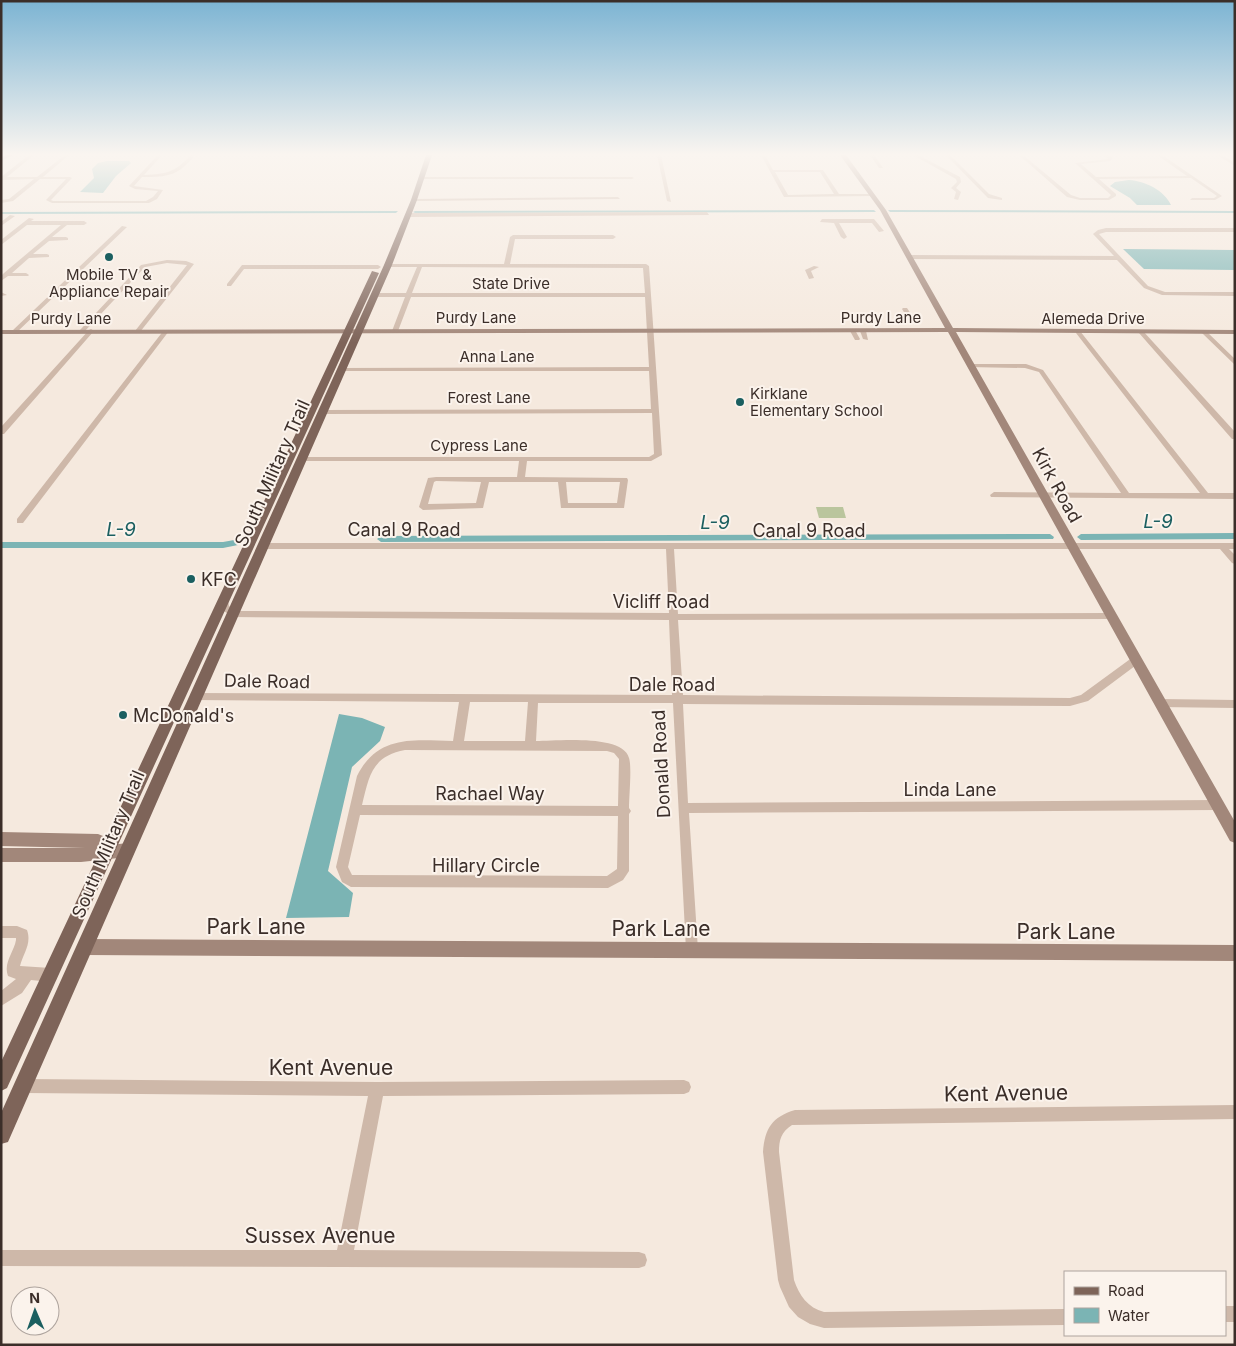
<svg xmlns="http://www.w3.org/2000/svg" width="1236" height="1346" viewBox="0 0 1236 1346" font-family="Inter,sans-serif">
<rect width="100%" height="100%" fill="#f5e9de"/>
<!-- green -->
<path fill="#bac59d" d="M 816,507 L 843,507 L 846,518 L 819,518 Z"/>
<!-- water -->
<path fill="#7bb4b4" d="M 107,161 L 129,161 L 131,163 L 116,176 L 103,193 L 80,192 L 94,178 L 92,169 L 98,163 Z
M 1129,180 C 1145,181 1164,190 1171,205 L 1137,205 L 1130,198 L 1110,186 L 1115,182 Z
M 1123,249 L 1235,250 L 1235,270 L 1144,269 Z
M 339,714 L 362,718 L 385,727 L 380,741 L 352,767 L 328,871 L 353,893 L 349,917 L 286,918 Z"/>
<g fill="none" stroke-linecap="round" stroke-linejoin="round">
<!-- canal -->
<path fill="#7bb4b4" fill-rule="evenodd" d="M 874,210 L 876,212 L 415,213 L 413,212 L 415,211 Z
M 888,210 L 1235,211 L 1235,213 L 890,212 Z
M 398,211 L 396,213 L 1,214 L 1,212 Z
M 1235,533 L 1235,539 L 1081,540 L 1077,537 L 1081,534 Z
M 1050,534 L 1054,537 L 1053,539 L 381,542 L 377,539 L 381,536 Z
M 240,539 L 243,540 L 244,542 L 243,544 L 223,548 L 1,548 L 1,542 L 223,542 Z"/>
<!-- street -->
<path fill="#ceb8a9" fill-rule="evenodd" d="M 29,155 L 34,155 L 7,177 L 37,177 L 65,155 L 69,155 L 43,177 L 70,177 L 72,178 L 51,200 L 53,201 L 146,201 L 153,197 L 158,191 L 135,189 L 129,186 L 158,155 L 162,155 L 144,175 C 168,174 175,172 191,155 L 195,155 C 178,176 168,177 142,177 L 134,186 L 163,190 L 157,199 L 149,203 L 52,203 L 46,200 L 66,179 L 40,179 L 13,201 L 1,203 L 1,200 L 9,199 L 34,179 L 1,180 L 1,177 Z
M 657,155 L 661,155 L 671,202 L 667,201 Z
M 761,155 L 765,155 L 773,170 L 823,170 L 839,194 L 872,194 L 874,195 L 872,196 L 784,197 ZM 775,172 L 820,172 L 834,194 L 788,195 Z
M 870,155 L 874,155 L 883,168 L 879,168 Z
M 913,155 L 918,155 L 960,177 L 961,182 L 956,188 L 961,192 L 958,200 L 954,199 L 956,192 L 951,188 L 957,182 L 956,179 Z
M 946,155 L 950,155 L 989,194 L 1002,198 L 1002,200 L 988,198 Z
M 1019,155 L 1023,155 L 1071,195 L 1080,198 L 1108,198 L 1111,195 L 1075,163 L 1108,159 L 1104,155 L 1109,155 L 1113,158 L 1110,161 L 1081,164 L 1096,177 L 1187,176 L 1157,155 L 1162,155 L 1222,196 L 1215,200 L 1190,200 L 1192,198 L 1214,198 L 1217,196 L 1191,178 L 1099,179 L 1116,194 L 1116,196 L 1109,200 L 1080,200 L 1067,197 Z
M 1217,155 L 1222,155 L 1235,163 L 1235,166 Z
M 422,177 L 632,177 L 634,178 L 632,179 L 420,179 Z
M 618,197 L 620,199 L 414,201 L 412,200 L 414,199 Z
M 707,212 L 709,215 L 409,217 L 406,215 L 409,213 Z
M 10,215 L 15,216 L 1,226 L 1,222 Z
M 29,218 L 34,219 L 31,221 L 84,221 L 87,223 L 84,225 L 67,225 L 52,237 L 66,237 L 68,238 L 68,240 L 49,241 L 33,254 L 47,254 L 49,255 L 49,257 L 29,258 L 12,273 L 26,273 L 29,275 L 28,276 L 8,276 L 1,281 L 1,276 L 4,273 L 61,225 L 27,225 L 1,245 L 1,240 Z
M 822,219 L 874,219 L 884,231 L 879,232 L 872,223 L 839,223 L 847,237 L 844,239 L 841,237 L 834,223 L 820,222 Z
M 122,226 L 127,227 L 16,333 L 12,333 L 12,331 Z
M 1106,228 L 1235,228 L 1235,232 L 1106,232 L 1099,234 L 1148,286 L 1165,292 L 1235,292 L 1235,296 L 1162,295 L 1144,288 L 1117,260 L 909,259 L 906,257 L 909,255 L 1114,256 L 1093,234 L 1098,230 Z
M 513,235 L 613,235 L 616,237 L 613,239 L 515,239 L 510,264 L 646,264 L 649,266 L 662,455 L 651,461 L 527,461 L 525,477 L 627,478 L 628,480 L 624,508 L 561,508 L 558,482 L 489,482 L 483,508 L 423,510 L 419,507 L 428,478 L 436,477 L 517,477 L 519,461 L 299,461 L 299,457 L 649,457 L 654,454 L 652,413 L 323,414 L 319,412 L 323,410 L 651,409 L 649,371 L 339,371 L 338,370 L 341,368 L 649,367 L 645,297 L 411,297 L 398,331 L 393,332 L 392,331 L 405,297 L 374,297 L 371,295 L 374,293 L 406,293 L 417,267 L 388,267 L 385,265 L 386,264 L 504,264 L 510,237 ZM 422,267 L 643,268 L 645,293 L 412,293 ZM 436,481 L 481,482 L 476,503 L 428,504 L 434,482 ZM 566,482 L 620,482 L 617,503 L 568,503 Z
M 167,260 L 186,261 L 194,264 L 140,332 L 135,331 L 187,265 L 167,263 L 145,267 L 84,332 L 80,332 L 80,330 L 141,265 Z
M 242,265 L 378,265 L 381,267 L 378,269 L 244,269 L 231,286 L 227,286 L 227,284 Z
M 814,266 L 819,267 L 811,271 L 814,278 L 809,279 L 805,270 Z
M 1,292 L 7,295 L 1,296 Z
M 903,308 L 907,308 L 913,317 L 911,322 L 906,321 L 907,317 L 902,309 Z
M 91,329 L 94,331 L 93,332 L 4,434 L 1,434 L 1,427 L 89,330 Z
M 863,329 L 866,331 L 868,340 L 863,339 L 860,331 Z
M 164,330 L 169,331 L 23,523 L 17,523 L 17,519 Z
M 851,330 L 855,330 L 860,339 L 859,340 L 855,340 L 850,331 Z
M 1076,331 L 1080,331 L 1208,493 L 1235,493 L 1235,499 L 991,497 L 990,495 L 994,492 L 1121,493 L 1039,372 L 1025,368 L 968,367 L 968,365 L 970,364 L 1026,364 L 1043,370 L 1129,493 L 1200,493 L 1076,333 Z
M 1139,331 L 1143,331 L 1235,432 L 1235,439 L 1232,439 L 1139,333 Z
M 1202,331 L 1206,331 L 1235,359 L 1235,365 L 1202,333 Z
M 263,543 L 1235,543 L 1235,549 L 1229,549 L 1235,555 L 1235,564 L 1232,563 L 1220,549 L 674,549 L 678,614 L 1111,613 L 1116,616 L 1111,619 L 678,620 L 683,695 L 1070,698 L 1081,695 L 1133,657 L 1139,657 L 1141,660 L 1139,663 L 1088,701 L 1070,706 L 683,704 L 688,803 L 1217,800 L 1221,801 L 1223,805 L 1221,809 L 1217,810 L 689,813 L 698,950 L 697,955 L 692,956 L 687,955 L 686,950 L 673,703 L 538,703 L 536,741 C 556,741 623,734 629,758 C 632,767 629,796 629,808 L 631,811 L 629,814 L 629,871 L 623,880 L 608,888 L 351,887 L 342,882 L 336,867 L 357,776 C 378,734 414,740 453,741 L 459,702 L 195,700 L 191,699 L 190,696 L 191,693 L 672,695 L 669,620 L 233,617 L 219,608 L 221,595 L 227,595 L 229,606 L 235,611 L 669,613 L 666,549 L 263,549 L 259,546 ZM 470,702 L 528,702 L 525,741 L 464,741 ZM 405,750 L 607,751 L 614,753 L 619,759 L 618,806 L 362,805 C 369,776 372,756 405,750 ZM 360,815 L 618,816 L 617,869 L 607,876 L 352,875 L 348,867 Z
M 1160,699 L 1235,700 L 1235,708 L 1160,707 L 1156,706 L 1155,703 L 1156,700 Z
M 1,926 L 17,926 L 27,930 C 32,944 23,954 20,966 L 51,968 L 56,970 L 58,975 L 56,980 L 51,982 L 31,980 L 22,993 L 1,1006 L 1,991 L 16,979 L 8,976 C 3,963 14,952 16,940 L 16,938 L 1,938 Z
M 25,1079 L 377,1082 L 684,1080 L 689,1082 L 691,1087 L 689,1092 L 684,1094 L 383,1096 L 354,1250 L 639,1252 L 645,1254 L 647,1260 L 645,1266 L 639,1268 L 1,1266 L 1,1250 L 337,1250 L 368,1096 L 25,1093 L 20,1091 L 18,1086 L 20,1081 Z
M 1235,1105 L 1235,1119 L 792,1125 C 781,1132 779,1140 779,1152 L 794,1280 C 799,1295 808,1308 824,1312 L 1065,1309 L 1065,1325 L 824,1328 L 810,1324 L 798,1317 L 789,1307 L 780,1287 L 778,1280 L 763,1152 C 765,1128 772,1117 795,1110 Z
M 1225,1306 L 1235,1306 L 1235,1322 L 1225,1322 Z"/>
<!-- secondary -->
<path fill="#a2877a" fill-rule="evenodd" d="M 6,155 L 13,155 L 1,161 L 1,157 Z
M 840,155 L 846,155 L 886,210 L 953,328 L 1235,330 L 1235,334 L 956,332 L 1235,822 L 1235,843 L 1230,841 L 948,332 L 1,334 L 1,330 L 945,328 L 880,210 Z
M 1,832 L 98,834 L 103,836 L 110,845 L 128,843 L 133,845 L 135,850 L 133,855 L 128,857 L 81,862 L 1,862 L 1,848 L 85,848 L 1,846 Z
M 86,939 L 1235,945 L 1235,961 L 86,955 L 80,953 L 78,947 L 80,941 Z"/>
<!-- primary -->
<path fill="#7e6459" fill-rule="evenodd" d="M 426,155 L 432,155 L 417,200 L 392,265 L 8,1142 L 1,1144 L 1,1113 L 384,265 L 411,200 Z
M 372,271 L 379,273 L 7,1088 L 1,1091 L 1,1062 Z"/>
</g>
<!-- sky -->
<linearGradient id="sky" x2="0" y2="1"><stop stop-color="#7cb4d3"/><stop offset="0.45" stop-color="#faf5f0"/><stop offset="1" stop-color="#faf5f0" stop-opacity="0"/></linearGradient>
<rect width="1236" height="343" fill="url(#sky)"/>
<!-- markers -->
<g fill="#1b5f60" stroke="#fbf3ec" stroke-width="2">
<circle cx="109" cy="257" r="5"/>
<circle cx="740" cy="402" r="5"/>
<circle cx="191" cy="579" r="5"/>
<circle cx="123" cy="715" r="5"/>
</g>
<g text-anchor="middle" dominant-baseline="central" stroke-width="4" stroke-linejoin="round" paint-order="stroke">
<!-- far-poi labels -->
<g font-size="15" fill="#3b2e29" stroke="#fbf3ec">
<text x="109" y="274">Mobile TV &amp;<tspan x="109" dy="17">Appliance Repair</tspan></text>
<text x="750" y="393" text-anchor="start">Kirklane<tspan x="750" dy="17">Elementary School</tspan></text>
</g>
<!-- far-street labels -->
<g font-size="15" fill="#3b2e29" stroke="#fbf3ec">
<text x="511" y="283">State Drive</text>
<text x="476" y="317">Purdy Lane</text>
<text x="881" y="317">Purdy Lane</text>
<text x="71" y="318">Purdy Lane</text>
<text x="1093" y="318">Alemeda Drive</text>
<text x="497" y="356">Anna Lane</text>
<text x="489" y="397">Forest Lane</text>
<text x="479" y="445">Cypress Lane</text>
</g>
<!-- street labels -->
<g font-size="18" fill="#3b2e29" stroke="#fbf3ec">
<text transform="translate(272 473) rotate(-66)">South Military Trail</text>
<text transform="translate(1057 485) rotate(61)">Kirk Road</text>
<text x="404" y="529">Canal 9 Road</text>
<text x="809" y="530">Canal 9 Road</text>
<text x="661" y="601">Vicliff Road</text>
<text transform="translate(267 681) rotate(1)">Dale Road</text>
<text x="672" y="684">Dale Road</text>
<text transform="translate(661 764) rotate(-93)">Donald Road</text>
<text x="950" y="789">Linda Lane</text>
<text x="490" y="793">Rachael Way</text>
<text transform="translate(108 844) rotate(-67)">South Military Trail</text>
<text x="486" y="865">Hillary Circle</text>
</g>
<!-- poi labels -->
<g font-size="18" fill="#3b2e29" stroke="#fbf3ec" text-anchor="start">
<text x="201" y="579">KFC</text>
<text x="133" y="715">McDonald's</text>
</g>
<!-- water labels -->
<g font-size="19" font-style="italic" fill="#1b5f60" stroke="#fbf3ec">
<text x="1158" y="521">L-9</text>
<text x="715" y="522">L-9</text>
<text x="121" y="529">L-9</text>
</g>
<!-- near-street labels -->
<g font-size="21" fill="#3b2e29" stroke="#fbf3ec">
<text x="256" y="926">Park Lane</text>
<text x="661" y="928">Park Lane</text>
<text x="1066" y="931">Park Lane</text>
<text x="331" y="1067">Kent Avenue</text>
<text transform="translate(1006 1093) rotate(-1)">Kent Avenue</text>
<text x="320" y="1235">Sussex Avenue</text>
</g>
</g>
<!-- border -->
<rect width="1236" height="1346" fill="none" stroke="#3b2e29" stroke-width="5"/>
<!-- legend -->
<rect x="1064" y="1271" width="162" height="65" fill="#fbf3ec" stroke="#aea49e"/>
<rect x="1074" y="1287" width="25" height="8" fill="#7e6459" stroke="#aea49e"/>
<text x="1108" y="1296" font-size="15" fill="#3b2e29">Road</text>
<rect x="1074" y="1308" width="25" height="15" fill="#7bb4b4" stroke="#aea49e"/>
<text x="1108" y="1321" font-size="15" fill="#3b2e29">Water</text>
<!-- north arrow -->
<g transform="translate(35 1311) rotate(358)"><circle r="24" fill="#fbf3ec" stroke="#aea49e"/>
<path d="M0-4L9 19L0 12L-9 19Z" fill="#1b5f60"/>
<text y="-8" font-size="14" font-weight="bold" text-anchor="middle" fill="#3b2e29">N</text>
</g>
</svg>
